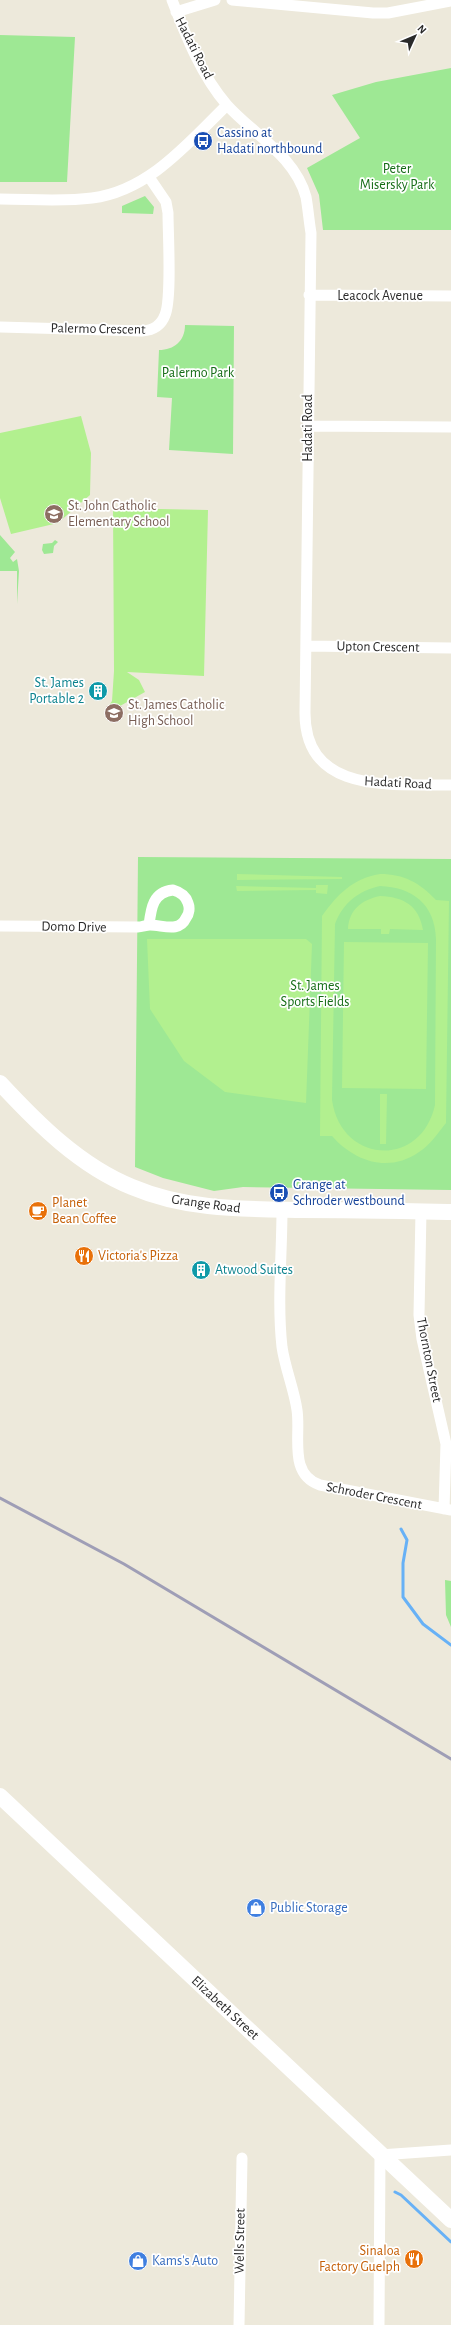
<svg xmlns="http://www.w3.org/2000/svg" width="451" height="2325" viewBox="0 0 451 2325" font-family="'Alegreya Sans',sans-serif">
<rect width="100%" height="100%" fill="#ede9db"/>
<!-- green -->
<path fill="#9ee894" d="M 0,35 L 75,37 L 67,182 L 0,182 Z
M 451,68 L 451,230 L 323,230 L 319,195 L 307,168 L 360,138 L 332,95 L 376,82 Z
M 145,196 L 154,207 L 153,214 L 122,213 L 122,206 Z
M 185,325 L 234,326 L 233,454 L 169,450 L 172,398 L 157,397 L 159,350 C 174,350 185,341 185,325 Z
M 0,535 L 15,552 L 10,558 L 13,562 L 17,559 L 19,571 L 17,604 L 17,571 L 0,571 Z
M 55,540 L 58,542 L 54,546 L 53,553 L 44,554 L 42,550 L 43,544 L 52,543 Z
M 138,857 L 451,859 L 451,1190 L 243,1187 L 214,1191 L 163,1178 L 135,1167 Z
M 445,1580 L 451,1581 L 451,1627 L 446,1615 Z"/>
<!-- pitch -->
<path fill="#b2f08f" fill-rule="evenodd" d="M 81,416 L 91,453 L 90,495 L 58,523 L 11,534 L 0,498 L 0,433 Z
M 113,508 L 208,510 L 204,676 L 127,672 L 139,680 L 145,692 L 120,706 L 121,711 L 113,719 L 107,717 L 105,711 L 112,701 L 114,671 Z
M 237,874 L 342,877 L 342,879 L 237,880 Z
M 380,874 C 404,874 420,883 436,900 L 449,901 L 446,1123 C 438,1133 430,1145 419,1152 C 389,1173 355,1162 332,1136 L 320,1136 L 322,916 C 338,894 352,879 380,874 ZM 380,886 C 412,887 435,904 436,939 L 435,1105 C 421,1169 341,1164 332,1100 L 335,924 C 343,903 358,891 380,886 Z
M 316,885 L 328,885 L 327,894 L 316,893 L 316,890 L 237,891 L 236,886 L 316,888 Z
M 380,896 C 403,897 419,905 423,930 L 390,929 L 389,934 L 381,934 L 381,929 L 348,929 C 349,910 361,900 380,896 Z
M 147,939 L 306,939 L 312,944 L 306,1103 L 225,1092 L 184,1061 L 150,1009 Z
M 344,942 L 428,943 L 426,1089 L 342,1088 Z
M 380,1094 L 387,1094 L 386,1144 L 380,1144 Z"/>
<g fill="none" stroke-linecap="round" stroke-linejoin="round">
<!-- stream -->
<path stroke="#67b1f6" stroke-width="3" d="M 401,1529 L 407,1540 L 403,1563 L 403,1597 L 423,1624 L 451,1645
M 395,2192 L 401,2195 L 451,2242"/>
<!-- street -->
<path stroke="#fff" stroke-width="11" d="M 172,0 C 186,36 201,75 227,105 C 253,134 295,156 306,197 C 308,208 309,221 311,233 L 305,713 C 305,795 393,784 451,785
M 232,0 L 373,13 L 388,13 L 451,1
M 176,12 L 215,0
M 0,199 C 30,199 62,202 92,198 C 149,191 188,143 227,105
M 309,295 L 451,296
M 0,327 L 142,331 C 153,330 161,326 165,315 C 172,299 168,234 168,213 L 166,202 L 149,177
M 308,426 L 451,427
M 306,646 L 451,648
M 0,926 L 138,927 C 142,927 146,925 150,925 C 163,925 179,933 186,918 C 189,914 190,908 188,903 C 186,896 180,892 173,890 C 153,892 151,908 149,925
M 282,1209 C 282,1255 277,1302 282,1347 C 285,1368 294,1389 297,1410 C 301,1436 288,1474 320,1485 L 451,1510
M 421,1211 L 419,1315 L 422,1339 L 446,1444 L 444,1509
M 239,2325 L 242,2158
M 379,2325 L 380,2155 L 451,2150"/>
<!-- secondary -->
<path stroke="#fff" stroke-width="16" d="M 0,1083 C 38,1124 80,1166 132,1187 C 186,1210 243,1209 299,1210 C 350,1210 400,1211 451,1212
M 0,1796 L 451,2220"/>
<!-- rail -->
<path stroke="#9f9eb6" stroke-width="3" d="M 0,1498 L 124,1564 L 451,1759"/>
</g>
<!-- icons -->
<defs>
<symbol id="bus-disc" viewBox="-11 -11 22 22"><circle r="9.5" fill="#1a4fb4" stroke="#fff"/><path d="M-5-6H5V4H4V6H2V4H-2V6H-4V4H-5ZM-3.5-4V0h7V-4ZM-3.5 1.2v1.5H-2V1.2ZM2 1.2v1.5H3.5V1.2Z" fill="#fff"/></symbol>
<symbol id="school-disc" viewBox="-11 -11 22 22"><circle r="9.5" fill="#8d6e63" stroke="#fff"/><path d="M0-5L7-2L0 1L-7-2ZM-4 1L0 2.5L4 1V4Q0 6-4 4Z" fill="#fff"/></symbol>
<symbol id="building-disc" viewBox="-11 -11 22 22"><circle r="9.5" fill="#0f9aa8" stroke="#fff"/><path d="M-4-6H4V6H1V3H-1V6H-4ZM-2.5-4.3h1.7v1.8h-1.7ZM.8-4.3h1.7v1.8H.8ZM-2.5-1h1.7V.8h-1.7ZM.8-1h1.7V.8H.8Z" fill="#fff"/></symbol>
<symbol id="cafe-disc" viewBox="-11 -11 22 22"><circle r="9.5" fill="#e8710a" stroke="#fff"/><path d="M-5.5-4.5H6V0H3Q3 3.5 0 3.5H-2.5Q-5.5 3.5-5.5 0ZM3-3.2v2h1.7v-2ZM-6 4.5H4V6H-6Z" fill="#fff"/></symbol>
<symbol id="restaurant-disc" viewBox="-11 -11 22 22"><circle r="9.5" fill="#e8710a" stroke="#fff"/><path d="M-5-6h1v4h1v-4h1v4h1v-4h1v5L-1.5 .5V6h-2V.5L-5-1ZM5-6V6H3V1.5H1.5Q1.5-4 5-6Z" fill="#fff"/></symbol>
<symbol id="shop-disc" viewBox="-11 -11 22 22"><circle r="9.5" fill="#3f7fe0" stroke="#fff"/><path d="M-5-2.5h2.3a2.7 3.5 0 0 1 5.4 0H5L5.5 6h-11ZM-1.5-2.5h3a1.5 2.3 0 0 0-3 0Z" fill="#fff"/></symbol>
</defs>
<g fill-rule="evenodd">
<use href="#bus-disc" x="192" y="130" width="22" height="22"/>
<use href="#school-disc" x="43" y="503" width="22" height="22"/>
<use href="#building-disc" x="87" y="680" width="22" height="22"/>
<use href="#school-disc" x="103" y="702" width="22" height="22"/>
<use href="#bus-disc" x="268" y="1182" width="22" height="22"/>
<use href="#cafe-disc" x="27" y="1200" width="22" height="22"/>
<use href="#restaurant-disc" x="73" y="1245" width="22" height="22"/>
<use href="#building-disc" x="190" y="1259" width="22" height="22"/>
<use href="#shop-disc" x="245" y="1897" width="22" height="22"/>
<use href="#restaurant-disc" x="403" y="2248" width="22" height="22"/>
<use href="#shop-disc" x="127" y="2250" width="22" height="22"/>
</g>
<g text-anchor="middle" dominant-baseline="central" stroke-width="3.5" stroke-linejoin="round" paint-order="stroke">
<!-- street labels -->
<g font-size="14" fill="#2a2a2a" stroke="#fff">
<text transform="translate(194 48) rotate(63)">Hadati Road</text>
<text x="380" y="296">Leacock Avenue</text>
<text transform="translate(98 329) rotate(1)">Palermo Crescent</text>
<text transform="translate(308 428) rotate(-90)">Hadati Road</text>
<text transform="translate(378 647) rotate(1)">Upton Crescent</text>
<text transform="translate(398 783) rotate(3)">Hadati Road</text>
<text transform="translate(74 927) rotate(1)">Domo Drive</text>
<text transform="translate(206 1204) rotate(8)">Grange Road</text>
<text transform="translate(429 1360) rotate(79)">Thornton Street</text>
<text transform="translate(374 1496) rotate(11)">Schroder Crescent</text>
<text transform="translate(225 2008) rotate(43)">Elizabeth Street</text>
<text transform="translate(240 2241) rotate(-89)">Wells Street</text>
</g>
<!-- transit labels -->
<g font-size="14" fill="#164399" stroke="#fff" text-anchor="start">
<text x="217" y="133">Cassino at<tspan x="217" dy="16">Hadati northbound</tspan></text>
<text x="293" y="1185">Grange at<tspan x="293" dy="16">Schroder westbound</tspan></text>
</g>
<!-- park labels -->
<g font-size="14" fill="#156c16" stroke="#fff">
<text x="397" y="169">Peter<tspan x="397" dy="16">Misersky Park</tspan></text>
<text x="198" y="373">Palermo Park</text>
<text x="315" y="986">St. James<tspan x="315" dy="16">Sports Fields</tspan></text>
</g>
<!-- education labels -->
<g font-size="14" fill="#785e54" stroke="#fff" text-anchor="start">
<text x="68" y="506">St. John Catholic<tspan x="68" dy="16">Elementary School</tspan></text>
<text x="128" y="705">St. James Catholic<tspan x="128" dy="16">High School</tspan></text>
</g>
<!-- culture labels -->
<g font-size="14" fill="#0d838f" stroke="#fff" text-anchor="end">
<text x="84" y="683">St. James<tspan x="84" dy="16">Portable 2</tspan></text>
<text x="215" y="1270" text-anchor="start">Atwood Suites</text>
</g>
<!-- food labels -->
<g font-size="14" fill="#c56008" stroke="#fff" text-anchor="start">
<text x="52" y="1203">Planet<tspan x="52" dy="16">Bean Coffee</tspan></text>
<text x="98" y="1256">Victoria's Pizza</text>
<text x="400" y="2251" text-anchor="end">Sinaloa<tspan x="400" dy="16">Factory Guelph</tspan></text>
</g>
<!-- shop labels -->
<g font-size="14" fill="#366cbe" stroke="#fff" text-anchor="start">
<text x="270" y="1908">Public Storage</text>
<text x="152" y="2261">Kams's Auto</text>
</g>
</g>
<!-- north arrow -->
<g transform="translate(415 36) rotate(46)" stroke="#ffffff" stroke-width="3" paint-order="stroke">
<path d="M0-3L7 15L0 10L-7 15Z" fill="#2a2a2a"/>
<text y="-6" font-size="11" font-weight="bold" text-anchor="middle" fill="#2a2a2a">N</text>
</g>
</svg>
